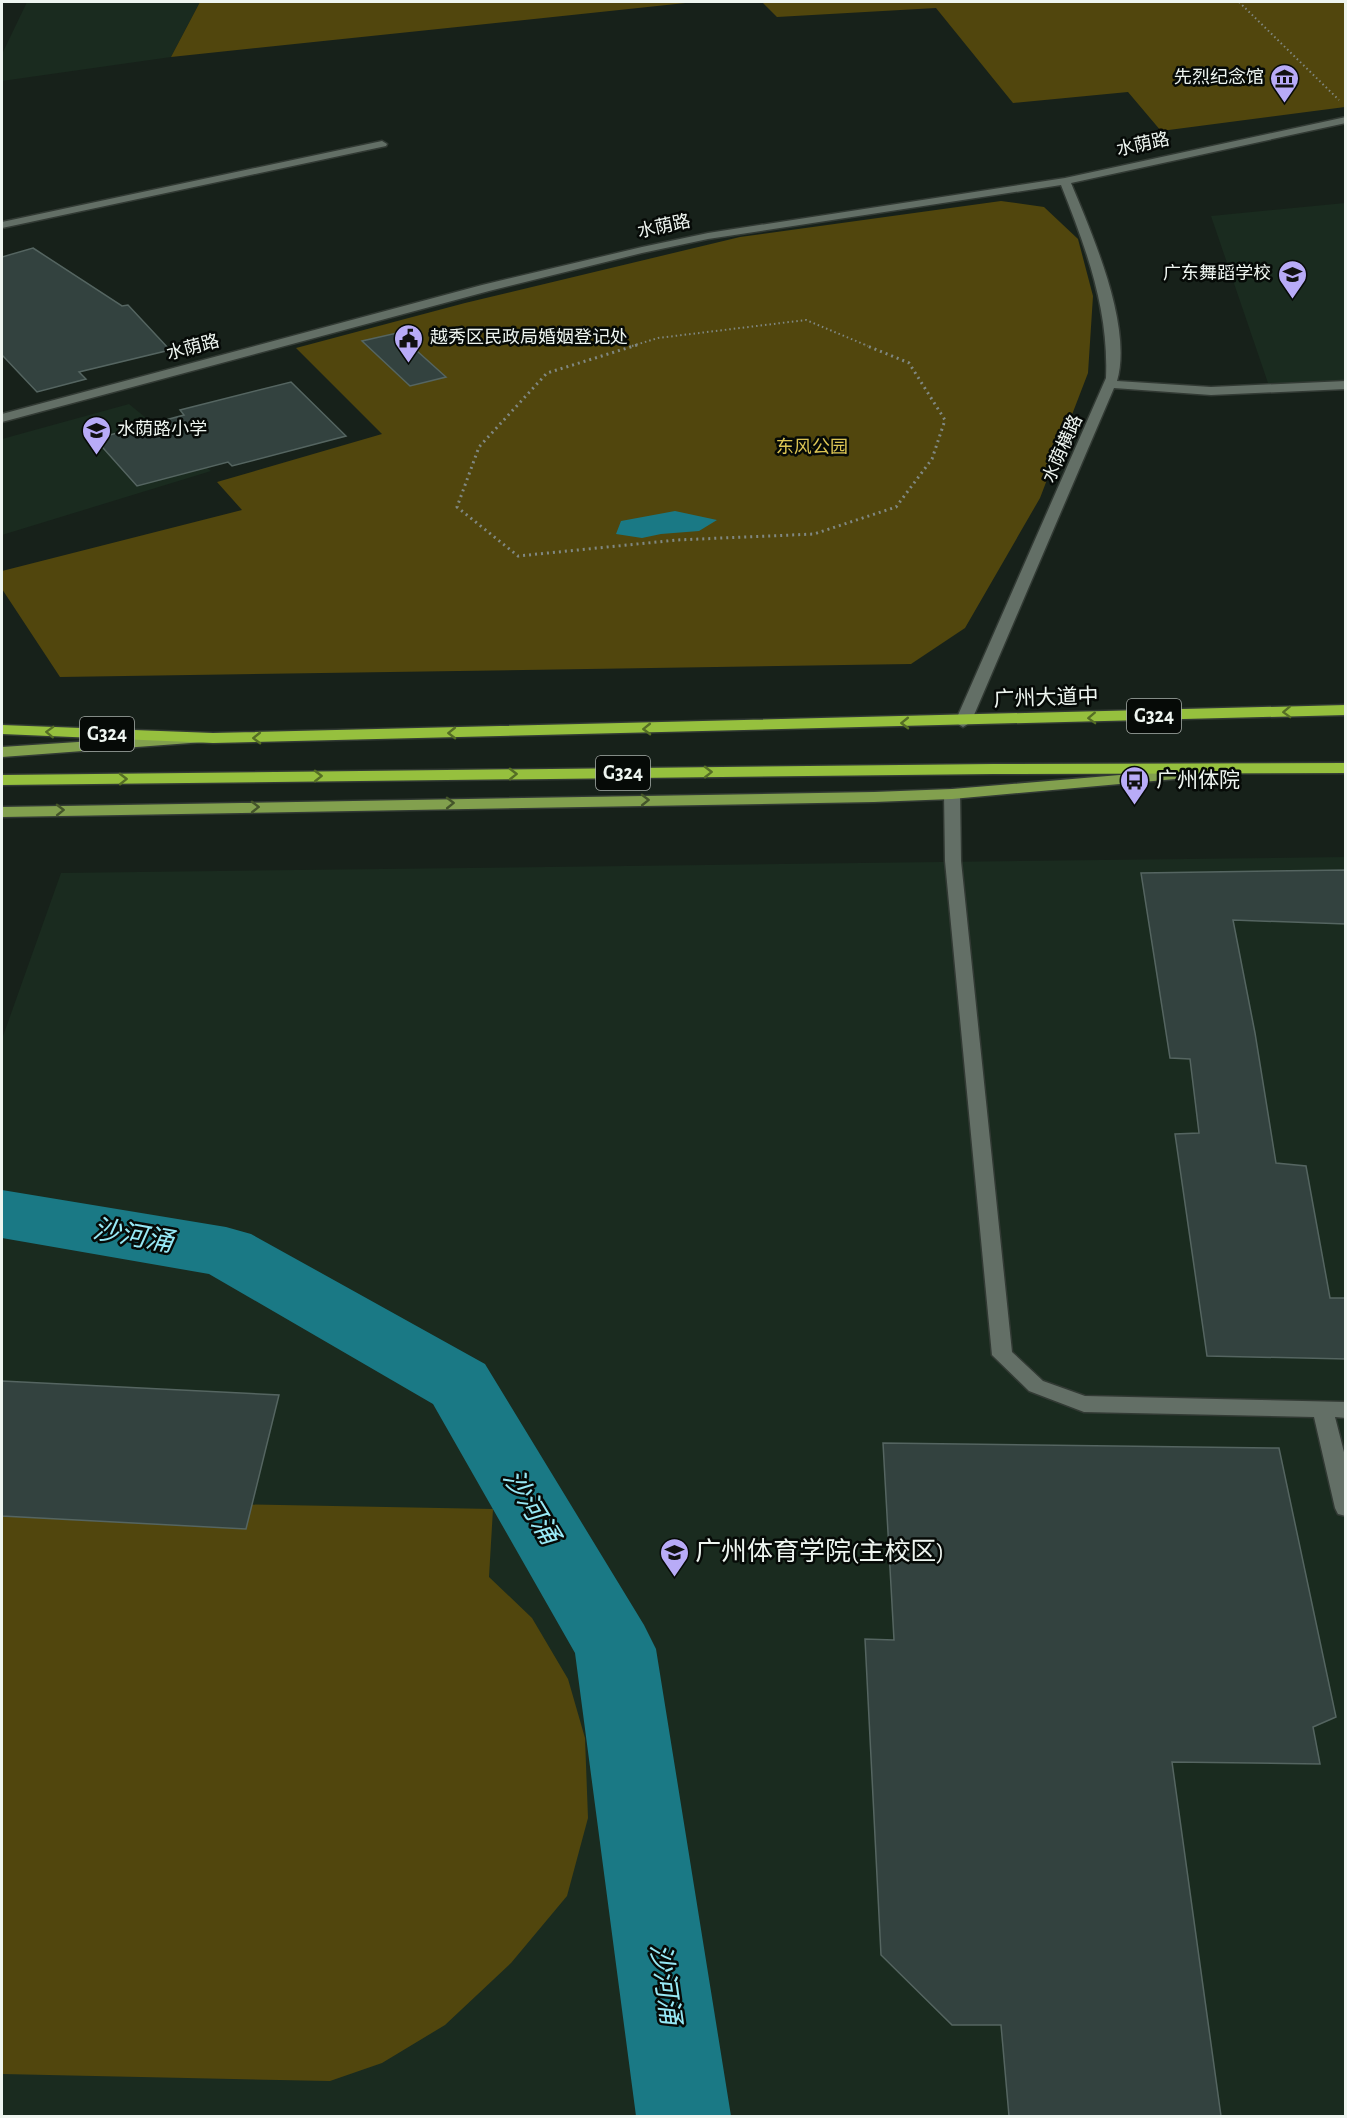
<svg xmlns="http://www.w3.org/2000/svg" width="1347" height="2118" viewBox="0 0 1347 2118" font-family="'Alegreya Sans','Noto Sans SC',sans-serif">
<rect width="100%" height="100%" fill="#17211a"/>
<!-- built -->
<path fill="#1a2b1f" d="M 27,2 L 200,2 L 171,57 L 2,81 L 2,54 Z
M 1345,203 L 1345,383 L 1269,386 L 1211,216 Z
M 129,404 L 211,471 L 2,535 L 2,439 Z
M 1345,857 L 1345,2116 L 2,2116 L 2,1039 L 61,873 Z"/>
<!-- green -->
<path fill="#51460d" d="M 200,2 L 695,2 L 171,57 Z
M 762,2 L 1345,2 L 1345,107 L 1161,131 L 1128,92 L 1013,103 L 936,8 L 777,17 Z
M 1001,201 L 1044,207 L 1078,239 L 1093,296 L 1088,373 L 1040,498 L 965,628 L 911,664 L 60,677 L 2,589 L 2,571 L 242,510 L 217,482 L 382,434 L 296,348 L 465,303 L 740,237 Z
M 2,1500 L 493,1509 L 489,1577 L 532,1618 L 568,1679 L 585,1738 L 588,1818 L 567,1896 L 511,1963 L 445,2025 L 382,2063 L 330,2081 L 2,2074 Z"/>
<!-- water -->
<path fill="#1a7985" d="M 675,511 L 717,520 L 699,531 L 661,534 L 642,538 L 616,534 L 621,521 Z"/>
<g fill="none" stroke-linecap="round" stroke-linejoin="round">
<!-- river -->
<path fill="#1a7985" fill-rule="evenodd" d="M 2,1190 L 226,1227 L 251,1234 L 485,1364 L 644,1625 L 656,1649 L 731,2116 L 636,2116 L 575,1653 L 433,1404 L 209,1274 L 2,1238 Z"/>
</g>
<!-- building -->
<path fill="#33423f" stroke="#556561" stroke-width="1.5" d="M 33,248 L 122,306 L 128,305 L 170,350 L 79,372 L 86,379 L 37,392 L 2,355 L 2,257 Z
M 397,333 L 446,377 L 410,386 L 362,341 Z
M 291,382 L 346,436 L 232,466 L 228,462 L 137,486 L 95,439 L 184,415 L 180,410 Z
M 1346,870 L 1346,924 L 1233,920 L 1255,1033 L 1276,1163 L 1306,1166 L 1330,1298 L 1346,1298 L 1346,1359 L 1207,1356 L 1175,1134 L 1199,1133 L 1190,1059 L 1170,1058 L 1141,873 Z
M 2,1381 L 279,1395 L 246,1529 L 2,1516 Z
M 883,1443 L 1279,1448 L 1336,1717 L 1313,1727 L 1320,1764 L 1172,1762 L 1221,2116 L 1009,2116 L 1001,2025 L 952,2025 L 881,1955 L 865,1639 L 894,1640 Z"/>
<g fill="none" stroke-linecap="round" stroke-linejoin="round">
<defs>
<path id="minor" d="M 1346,117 L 1346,123 L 1071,183 C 1092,234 1133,326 1117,381 L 1211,387 L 1346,381 L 1346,389 L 1211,395 L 1114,388 L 971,722 L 963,727 L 955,722 L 1106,378 C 1109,309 1086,248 1061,185 L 708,239 L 642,253 L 489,291 L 2,422 L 2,414 L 482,285 L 642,247 L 708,233 L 1065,178 Z
M 382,141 L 387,144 L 386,146 L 2,228 L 2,222 Z
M 952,789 L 960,794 L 961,861 L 1012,1352 L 1043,1381 L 1085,1396 L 1346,1402 L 1346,1418 L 1335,1417 L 1346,1460 L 1346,1516 L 1338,1514 L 1335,1508 L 1314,1417 L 1084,1412 L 1029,1391 L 992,1355 L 945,861 L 944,794 Z"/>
<path id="major" d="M 199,734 L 207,739 L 204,742 L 2,757 L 2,747 Z
M 1226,766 L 1234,771 L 1232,774 L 952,799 L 874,802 L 2,817 L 2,807 L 874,792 L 952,789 Z"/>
<path id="highway" d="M 1346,705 L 1346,715 L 213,743 L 2,734 L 2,725 L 213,733 Z
M 1346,763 L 1346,773 L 993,774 L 2,785 L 2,775 L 993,764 Z"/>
</defs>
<!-- minor casing -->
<use href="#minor" stroke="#323a34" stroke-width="3"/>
<!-- major casing -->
<use href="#major" stroke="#323a34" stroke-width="3"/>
<!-- highway casing -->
<use href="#highway" stroke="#323a34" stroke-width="3"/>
<!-- path-far1 -->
<path stroke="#808882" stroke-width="2" stroke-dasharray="1.5 3" stroke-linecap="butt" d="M 1239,2 L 1339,100
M 632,346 L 658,338 L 806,320 L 868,346"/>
<!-- path -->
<path stroke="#808882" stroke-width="3" stroke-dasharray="2 4" stroke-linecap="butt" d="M 637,345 L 547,373 L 479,447 L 457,507 L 518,556 L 677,540 L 814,534 L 896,507 L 932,459 L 945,420 L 909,363 L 865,345"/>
<!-- minor -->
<use href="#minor" fill="#636f66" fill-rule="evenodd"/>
<!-- major -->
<use href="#major" fill="#82a04e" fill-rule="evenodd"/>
<!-- highway -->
<use href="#highway" fill="#96c03e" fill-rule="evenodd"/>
</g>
<!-- one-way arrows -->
<defs><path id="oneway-chevron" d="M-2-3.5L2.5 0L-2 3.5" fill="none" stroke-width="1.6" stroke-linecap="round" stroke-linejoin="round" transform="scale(1.5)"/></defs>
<g stroke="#556e25">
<use href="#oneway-chevron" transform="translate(1287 712) rotate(178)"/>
<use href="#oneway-chevron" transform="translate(1092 718) rotate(178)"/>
<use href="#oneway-chevron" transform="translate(905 723) rotate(179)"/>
<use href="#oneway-chevron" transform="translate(647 729) rotate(179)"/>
<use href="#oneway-chevron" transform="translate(50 732) rotate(-178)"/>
<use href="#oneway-chevron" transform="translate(452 733) rotate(179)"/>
<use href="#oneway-chevron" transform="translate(257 738) rotate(179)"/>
<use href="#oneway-chevron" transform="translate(708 772) rotate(-1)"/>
<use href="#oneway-chevron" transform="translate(513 774) rotate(-1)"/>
<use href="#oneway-chevron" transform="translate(318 776) rotate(-1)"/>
<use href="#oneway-chevron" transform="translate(123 779) rotate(-1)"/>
</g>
<g stroke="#44552a">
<use href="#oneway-chevron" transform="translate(645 800) rotate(-1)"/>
<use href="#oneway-chevron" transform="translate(450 803) rotate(-1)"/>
<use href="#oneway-chevron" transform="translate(255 807) rotate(-1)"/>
<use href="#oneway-chevron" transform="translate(60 810) rotate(-1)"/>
</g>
<!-- icons -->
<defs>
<symbol id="museum-pin" viewBox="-11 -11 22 30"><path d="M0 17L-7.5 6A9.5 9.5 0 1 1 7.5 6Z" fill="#b8abf7" stroke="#060a07"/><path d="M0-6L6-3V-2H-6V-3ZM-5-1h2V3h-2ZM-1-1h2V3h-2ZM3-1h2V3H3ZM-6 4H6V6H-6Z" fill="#111"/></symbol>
<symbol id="school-pin" viewBox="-11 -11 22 30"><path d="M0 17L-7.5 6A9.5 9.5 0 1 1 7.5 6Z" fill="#b8abf7" stroke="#060a07"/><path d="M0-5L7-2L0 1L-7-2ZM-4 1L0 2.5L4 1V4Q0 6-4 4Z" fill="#111"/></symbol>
<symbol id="civic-pin" viewBox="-11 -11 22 30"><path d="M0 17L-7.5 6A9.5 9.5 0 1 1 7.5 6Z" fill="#b8abf7" stroke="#060a07"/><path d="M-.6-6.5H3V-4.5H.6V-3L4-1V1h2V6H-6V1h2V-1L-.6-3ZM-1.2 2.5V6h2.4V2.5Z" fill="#111"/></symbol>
<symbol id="bus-pin" viewBox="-11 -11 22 30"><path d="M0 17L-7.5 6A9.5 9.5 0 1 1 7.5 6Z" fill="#b8abf7" stroke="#060a07"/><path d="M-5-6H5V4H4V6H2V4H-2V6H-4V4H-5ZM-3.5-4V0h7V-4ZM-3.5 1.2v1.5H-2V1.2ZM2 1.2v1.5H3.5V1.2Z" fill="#111"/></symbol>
<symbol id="university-pin" viewBox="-11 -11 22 30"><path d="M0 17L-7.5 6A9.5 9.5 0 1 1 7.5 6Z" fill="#b8abf7" stroke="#060a07"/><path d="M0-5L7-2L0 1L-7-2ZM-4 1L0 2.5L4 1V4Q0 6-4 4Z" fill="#111"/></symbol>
</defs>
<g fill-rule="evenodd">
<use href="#museum-pin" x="1268" y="62" width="33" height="45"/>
<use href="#school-pin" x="1276" y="258" width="33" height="45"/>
<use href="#civic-pin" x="392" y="322" width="33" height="45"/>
<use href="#school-pin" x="80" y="414" width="33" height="45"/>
<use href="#bus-pin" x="1118" y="764" width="33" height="45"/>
<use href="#university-pin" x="658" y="1536" width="33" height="45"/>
</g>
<g text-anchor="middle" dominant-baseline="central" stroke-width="5" stroke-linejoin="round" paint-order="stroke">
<!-- far-poi labels -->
<g font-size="18" fill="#eef5f0" stroke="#060a07" text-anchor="end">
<text x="1264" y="78">先烈纪念馆</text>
<text x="1271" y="274">广东舞蹈学校</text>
<text x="430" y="338" text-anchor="start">越秀区民政局婚姻登记处</text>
<text x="117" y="430" text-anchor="start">水荫路小学</text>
</g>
<!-- far-street labels -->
<g font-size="18" fill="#eef5f0" stroke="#060a07">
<text transform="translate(1143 145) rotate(-12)">水荫路</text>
<text transform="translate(664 227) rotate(-12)">水荫路</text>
<text transform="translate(193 348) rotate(-15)">水荫路</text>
<text transform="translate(1063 449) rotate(-66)">水荫横路</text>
</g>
<!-- far-park labels -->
<g font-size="18" fill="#ddc654" stroke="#060a07">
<text x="812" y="448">东风公园</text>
</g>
<!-- shield labels -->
<g fill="#060a07" stroke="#a8aeaa" stroke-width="1.5">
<rect x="1127" y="699" width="54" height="34" rx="4.5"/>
<rect x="80" y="717" width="54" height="34" rx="4.5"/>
<rect x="596" y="756" width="54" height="34" rx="4.5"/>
</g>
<g font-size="20" font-weight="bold" fill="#eef5f0">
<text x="1154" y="716">G324</text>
<text x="107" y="734">G324</text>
<text x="623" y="773">G324</text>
</g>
<!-- street labels -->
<g font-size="21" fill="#eef5f0" stroke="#060a07">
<text transform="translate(1046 698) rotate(-2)">广州大道中</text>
</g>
<!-- poi labels -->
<g font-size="21" fill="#eef5f0" stroke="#060a07" text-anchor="start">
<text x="1156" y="780">广州体院</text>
</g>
<!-- near-poi labels -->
<g font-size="26" fill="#eef5f0" stroke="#060a07" text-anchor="start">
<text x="695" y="1552">广州体育学院(主校区)</text>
</g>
<!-- near-water labels -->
<g font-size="27" font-style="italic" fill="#98e9f6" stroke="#060a07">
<text transform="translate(133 1236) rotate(10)">沙河涌</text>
<text transform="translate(531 1507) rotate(59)">沙河涌</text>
<text transform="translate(665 1984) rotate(82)">沙河涌</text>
</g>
</g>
<!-- border -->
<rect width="1347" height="2118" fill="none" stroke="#eef5f0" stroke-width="6"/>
</svg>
